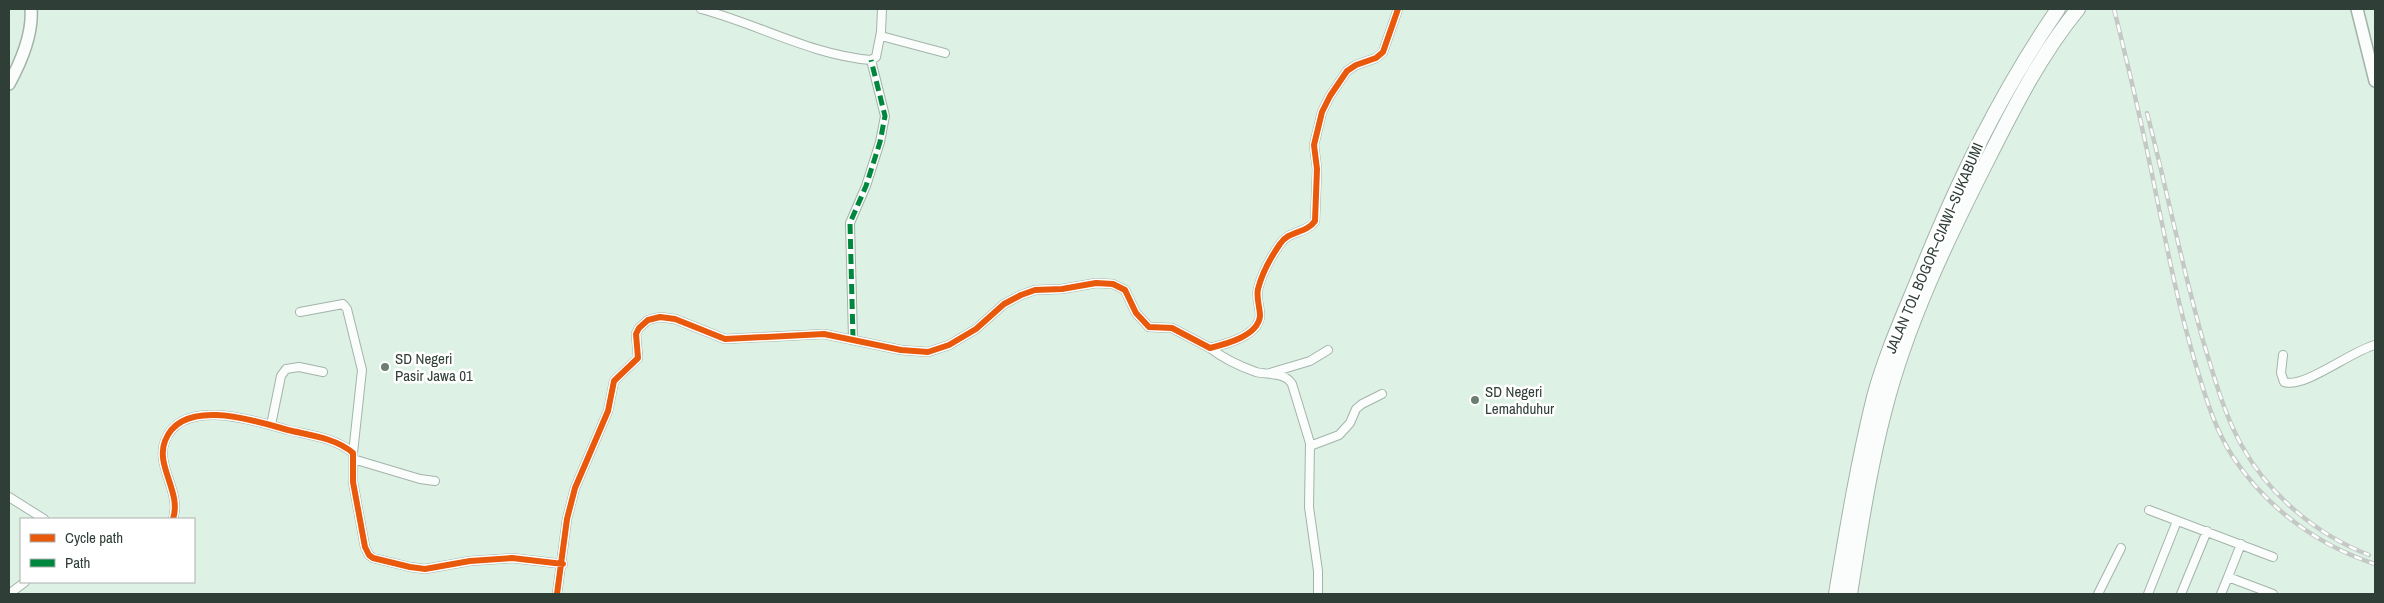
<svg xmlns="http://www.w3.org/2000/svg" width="2384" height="603" viewBox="0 0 2384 603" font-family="'Archivo Narrow',sans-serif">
<rect width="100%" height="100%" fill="#ddf2e5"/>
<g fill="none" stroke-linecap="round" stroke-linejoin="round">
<defs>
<path id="street" d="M 701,9 C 758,24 811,55 871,60 L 876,57 L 881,32 L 882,9
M 881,36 L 945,53
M 300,312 L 343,304 L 347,309 L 362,370 L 353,453
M 853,339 L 850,223 L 866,186 L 880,142 L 885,116 L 871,60
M 1210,348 C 1224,359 1239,366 1256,372 C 1268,375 1285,372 1292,384 L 1310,443 L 1309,507 L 1318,571 L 1318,594
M 2283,355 L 2281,373 L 2284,382 C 2304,389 2351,351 2375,345
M 1270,373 L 1310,361 L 1328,350
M 271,425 L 281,376 L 286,369 L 299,367 L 323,372
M 1310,446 L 1339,435 L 1350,423 L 1356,409 L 1362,404 L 1382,394
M 353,459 L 420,479 L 435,481
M 9,497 L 44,519
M 2149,510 L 2273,557
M 173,519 C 182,492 155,466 165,441 C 182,396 256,421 288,430 C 309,435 336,438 353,453 L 353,482 L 365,547 L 369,555 L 373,558 L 410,567 L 425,569 L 470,561 L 512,558 L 563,564
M 2228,577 L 2241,544
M 9,594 L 25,582
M 557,594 L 567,519 L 575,488 L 608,411 L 614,381 L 638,358 L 636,334 L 639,328 L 648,320 L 660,317 L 675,319 L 725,339 L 824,334 L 901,350 L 928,352 L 949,345 L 976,329 L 1004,304 L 1021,295 L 1035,290 L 1062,289 L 1096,283 L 1113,284 L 1125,290 L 1136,313 L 1149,327 L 1172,328 L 1210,348 C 1226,344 1258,336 1260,316 C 1260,307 1256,298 1258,289 C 1262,273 1271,257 1280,244 C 1289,230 1306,234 1315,221 L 1317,169 L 1314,145 L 1322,112 L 1330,96 L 1347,71 L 1356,65 L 1376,58 L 1383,52 L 1398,9
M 2098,594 L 2121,548
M 2148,594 L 2177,521
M 2181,594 L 2207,531
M 2221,594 L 2228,577 L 2273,594"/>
<path id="secondary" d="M 2357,9 L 2375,81
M 9,84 C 21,62 33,34 31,9"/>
<path id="highway" d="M 1836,594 C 1847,528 1858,462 1874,397 C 1885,356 1903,316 1919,277 C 1958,181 1999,95 2058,9
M 1850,594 C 1860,532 1869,470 1885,409 C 1907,323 1947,240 1987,161 C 2013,109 2041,54 2078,9"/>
</defs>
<!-- street casing -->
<use href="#street" stroke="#a3b3aa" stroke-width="10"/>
<!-- secondary casing -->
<use href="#secondary" stroke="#a3b3aa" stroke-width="14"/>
<!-- highway casing -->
<use href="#highway" stroke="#a3b3aa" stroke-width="16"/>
<!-- street -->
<use href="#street" stroke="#fafdfb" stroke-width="8"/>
<!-- secondary -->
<use href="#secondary" stroke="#fafdfb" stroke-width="11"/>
<!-- highway -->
<use href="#highway" stroke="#fafdfb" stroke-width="14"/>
<defs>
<path id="rail" d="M 2114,9 C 2129,69 2143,129 2155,189 C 2167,248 2178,305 2195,362 C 2205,395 2214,428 2233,457 C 2267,508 2317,545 2375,564
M 2147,113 C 2167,190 2182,267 2204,344 C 2215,379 2224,414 2242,446 C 2269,495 2317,535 2369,555"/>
</defs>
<!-- rail casing -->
<use href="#rail" stroke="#c4c9c6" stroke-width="4.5"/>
<!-- rail -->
<use href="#rail" stroke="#fff" stroke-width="2.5" stroke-dasharray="8" stroke-linecap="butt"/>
<!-- quiet -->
<path stroke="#00873e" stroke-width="5" stroke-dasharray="10 5" stroke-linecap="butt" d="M 853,339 L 850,223 L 866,186 L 880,142 L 885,116 L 871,60"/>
<defs>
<path id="cycleway" d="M 173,519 C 182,492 155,466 165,441 C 182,396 256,421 288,430 C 309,435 336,438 353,453 L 353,482 L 365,547 L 369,555 L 373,558 L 410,567 L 425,569 L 470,561 L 512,558 L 563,564
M 557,594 L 567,519 L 575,488 L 608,411 L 614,381 L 638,358 L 636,334 L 639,328 L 648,320 L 660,317 L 675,319 L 725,339 L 824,334 L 901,350 L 928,352 L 949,345 L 976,329 L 1004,304 L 1021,295 L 1035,290 L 1062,289 L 1096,283 L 1113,284 L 1125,290 L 1136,313 L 1149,327 L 1172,328 L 1210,348 C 1226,344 1258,336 1260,316 C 1260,307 1256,298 1258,289 C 1262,273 1271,257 1280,244 C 1289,230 1306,234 1315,221 L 1317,169 L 1314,145 L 1322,112 L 1330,96 L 1347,71 L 1356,65 L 1376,58 L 1383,52 L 1398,9"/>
</defs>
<!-- cycleway casing -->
<use href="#cycleway" stroke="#fff" stroke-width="9"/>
<!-- cycleway -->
<use href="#cycleway" stroke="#e8590c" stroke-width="6"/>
</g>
<!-- markers -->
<g fill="#6c7d73" stroke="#fff" stroke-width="2">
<circle cx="385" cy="367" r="5"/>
<circle cx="1475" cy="400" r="5"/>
</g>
<g text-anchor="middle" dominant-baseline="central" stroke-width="5" stroke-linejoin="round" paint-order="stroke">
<!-- street labels -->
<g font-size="15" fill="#2f3e36" stroke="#fff">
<text transform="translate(1934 248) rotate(-67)">JALAN TOL BOGOR–CIAWI–SUKABUMI</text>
</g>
<!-- poi labels -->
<g font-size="15" fill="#2f3e36" stroke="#fff" text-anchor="start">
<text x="395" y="358">SD Negeri<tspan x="395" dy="17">Pasir Jawa 01</tspan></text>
<text x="1485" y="391">SD Negeri<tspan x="1485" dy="17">Lemahduhur</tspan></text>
</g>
</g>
<!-- border -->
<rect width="2384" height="603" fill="none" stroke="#2f3e36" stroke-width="20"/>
<!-- legend -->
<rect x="20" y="518" width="175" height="65" fill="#ffffff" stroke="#acb2af"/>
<rect x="30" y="534" width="25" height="8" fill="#e8590c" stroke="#acb2af"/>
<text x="65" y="543" font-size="15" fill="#2f3e36">Cycle path</text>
<rect x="30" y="559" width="25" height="8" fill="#00873e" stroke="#acb2af"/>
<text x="65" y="568" font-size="15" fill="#2f3e36">Path</text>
</svg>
